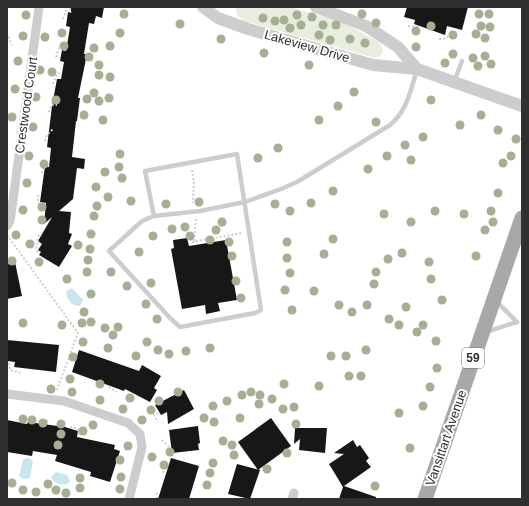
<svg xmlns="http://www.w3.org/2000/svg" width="529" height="506" viewBox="0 0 529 506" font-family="Arial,sans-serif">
<rect width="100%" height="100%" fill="#fff"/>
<!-- green -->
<path fill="#e8eddd" d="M 236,7 L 290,7 L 340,21 L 377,41 L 381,45 L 383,52 L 380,56 L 375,58 L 244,21 L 237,15 Z"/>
<!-- water -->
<path fill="#c9e5ee" d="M 72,288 L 83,300 L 80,306 C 71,307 67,299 66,291 Z
M 29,458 L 33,461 L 30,478 L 23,479 L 19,476 L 23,459 Z
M 56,472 L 67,475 L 70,481 L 68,484 C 61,485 54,484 51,477 Z"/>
<!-- building -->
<path fill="#171717" d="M 71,7 L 104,7 L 102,18 L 96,16 L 94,24 L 89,23 L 84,54 L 87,54 L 78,98 L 80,98 L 77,121 L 76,121 L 72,157 L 85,159 L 84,169 L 77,168 L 73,199 L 59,211 L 71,212 L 69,233 L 72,234 L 68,244 L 72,246 L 59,267 L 39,255 L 41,252 L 38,250 L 42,244 L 38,241 L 52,217 L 44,224 L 46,203 L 40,202 L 45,166 L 49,167 L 51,148 L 47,147 L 52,106 L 57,79 L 61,79 L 64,62 L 60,61 L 62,50 L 66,51 L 70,27 L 66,26 L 68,12 L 72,13 L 71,12 Z
M 407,7 L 468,7 L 462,30 L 447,26 L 445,35 L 414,24 L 415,20 L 404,17 Z
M 187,238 L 189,246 L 226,240 L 237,300 L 218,303 L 220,311 L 206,314 L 205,305 L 182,309 L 171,249 L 174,248 L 173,240 Z
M 15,262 L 22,296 L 7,299 L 7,264 Z
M 7,340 L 59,345 L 56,372 L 14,367 L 15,362 L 7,361 Z
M 79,350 L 139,371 L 142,365 L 161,376 L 154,388 L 157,390 L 150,402 L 125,389 L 124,391 L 72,372 Z
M 184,390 L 194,409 L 168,424 L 167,412 L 161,415 L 155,405 Z
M 271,418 L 291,446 L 258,470 L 238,442 Z
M 7,420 L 27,424 L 28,422 L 65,427 L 78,431 L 77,437 L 115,445 L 114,449 L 120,451 L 110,482 L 90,476 L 91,472 L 55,461 L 57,455 L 33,451 L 32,456 L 7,452 Z
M 198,426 L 200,443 L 198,444 L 199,450 L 172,453 L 169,430 Z
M 295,428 L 327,428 L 325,453 L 299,450 L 300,439 L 294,444 Z
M 353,440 L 357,447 L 360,445 L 369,458 L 366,461 L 371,467 L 344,486 L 376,497 L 376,499 L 339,499 L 343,487 L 329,464 L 344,454 L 334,453 Z
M 171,458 L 199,466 L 189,499 L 158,499 Z
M 237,464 L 260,470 L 250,499 L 228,494 Z"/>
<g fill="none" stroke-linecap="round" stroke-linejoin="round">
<!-- path -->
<path stroke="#cdcdcd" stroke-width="2" stroke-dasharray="2 2" stroke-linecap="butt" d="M 63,19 L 66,11 L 71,9
M 408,26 L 418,27
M 7,33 L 12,45
M 439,39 C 446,39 449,38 451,30
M 56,57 L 59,47 L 65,43
M 53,84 L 57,74 L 60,73
M 49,112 L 51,105 L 57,105
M 45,141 L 47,135 L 53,129
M 192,170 L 194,182 L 193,203
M 42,173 L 43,168 L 47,165
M 38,195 L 38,203 L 43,205
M 7,235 L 78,333 L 57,390
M 194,241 L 196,219
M 192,242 L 242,233
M 38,252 L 36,249 L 39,234
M 9,363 L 10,370 L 21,373
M 109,387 L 117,392
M 158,413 L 154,415 L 158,422
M 39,422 L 42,420 L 50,421
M 70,427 L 78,429 L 79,436
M 162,440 L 170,448
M 163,473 L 165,467 L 168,467
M 157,499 L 157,491"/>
<!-- service -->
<path stroke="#cdcdcd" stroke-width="4.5" d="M 454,82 L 462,61
M 154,216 L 145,171 L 237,154 L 261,310 L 255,313 L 180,327 L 170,318 L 109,251 L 142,221 L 154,216 L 200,211 L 245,202 L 281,189 L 297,182 L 390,125 C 407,111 411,90 417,69
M 486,332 L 517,322 L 496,301"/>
<!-- minor -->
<path stroke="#cdcdcd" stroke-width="9" d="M 7,226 L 10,221 L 13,200 L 39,7
M 7,394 L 64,401 L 128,423 L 140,434 L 142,447 L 129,499
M 292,499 L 294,493"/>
<!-- tertiary -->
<path stroke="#cdcdcd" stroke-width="12" d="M 203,7 L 218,18 L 248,29 L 373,65 L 417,69 L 522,106
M 316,7 L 366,26 L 398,47 L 417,69"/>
<!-- primary -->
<path stroke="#a8a8a8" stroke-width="15" d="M 425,499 L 522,218"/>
</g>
<!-- trees -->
<g fill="#a4af93">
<circle cx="124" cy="14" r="4.5"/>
<circle cx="362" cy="14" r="4.5"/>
<circle cx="479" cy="14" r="4.5"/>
<circle cx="489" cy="14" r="4.5"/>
<circle cx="26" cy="15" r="4.5"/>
<circle cx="297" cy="15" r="4.5"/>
<circle cx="312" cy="17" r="4.5"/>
<circle cx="263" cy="18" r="4.5"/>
<circle cx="284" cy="20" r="4.5"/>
<circle cx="275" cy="21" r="4.5"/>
<circle cx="376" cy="23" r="4.5"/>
<circle cx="180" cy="24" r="4.5"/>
<circle cx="301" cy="25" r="4.5"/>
<circle cx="323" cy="25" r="4.5"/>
<circle cx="336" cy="25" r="4.5"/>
<circle cx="431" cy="26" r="4.5"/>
<circle cx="481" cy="26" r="4.5"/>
<circle cx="490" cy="27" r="4.5"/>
<circle cx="290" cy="28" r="4.5"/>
<circle cx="416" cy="31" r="4.5"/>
<circle cx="62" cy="33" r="4.5"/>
<circle cx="120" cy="33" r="4.5"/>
<circle cx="476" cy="34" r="4.5"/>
<circle cx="319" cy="35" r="4.5"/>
<circle cx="453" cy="35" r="4.5"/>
<circle cx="23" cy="36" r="4.5"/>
<circle cx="45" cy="37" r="4.5"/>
<circle cx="485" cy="38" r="4.5"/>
<circle cx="221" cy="39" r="4.5"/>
<circle cx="350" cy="39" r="4.5"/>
<circle cx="330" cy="40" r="4.5"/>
<circle cx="365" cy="43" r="4.5"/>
<circle cx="64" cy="46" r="4.5"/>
<circle cx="110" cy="46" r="4.5"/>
<circle cx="416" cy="47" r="4.5"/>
<circle cx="94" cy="48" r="4.5"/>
<circle cx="264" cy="53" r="4.5"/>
<circle cx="453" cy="54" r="4.5"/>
<circle cx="485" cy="56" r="4.5"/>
<circle cx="89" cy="57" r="4.5"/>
<circle cx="473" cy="58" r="4.5"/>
<circle cx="18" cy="61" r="4.5"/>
<circle cx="445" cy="63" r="4.5"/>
<circle cx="491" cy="64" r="4.5"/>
<circle cx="99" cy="65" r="4.5"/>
<circle cx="309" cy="65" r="4.5"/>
<circle cx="478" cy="66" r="4.5"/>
<circle cx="40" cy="70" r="4.5"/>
<circle cx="52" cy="72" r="4.5"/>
<circle cx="99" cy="75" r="4.5"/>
<circle cx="110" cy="77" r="4.5"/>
<circle cx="15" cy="89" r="4.5"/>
<circle cx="354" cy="92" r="4.5"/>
<circle cx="94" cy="93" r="4.5"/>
<circle cx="36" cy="97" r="4.5"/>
<circle cx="109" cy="98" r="4.5"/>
<circle cx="87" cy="99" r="4.5"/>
<circle cx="56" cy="100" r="4.5"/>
<circle cx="431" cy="100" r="4.5"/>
<circle cx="99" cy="101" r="4.5"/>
<circle cx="338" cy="106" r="4.5"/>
<circle cx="84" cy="115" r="4.5"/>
<circle cx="481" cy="115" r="4.5"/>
<circle cx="12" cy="117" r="4.5"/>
<circle cx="103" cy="120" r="4.5"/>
<circle cx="319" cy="120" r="4.5"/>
<circle cx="376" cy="122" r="4.5"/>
<circle cx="460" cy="125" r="4.5"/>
<circle cx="33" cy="127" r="4.5"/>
<circle cx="498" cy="130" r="4.5"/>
<circle cx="423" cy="137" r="4.5"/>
<circle cx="516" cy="139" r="4.5"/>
<circle cx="405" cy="145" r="4.5"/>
<circle cx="278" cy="148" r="4.5"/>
<circle cx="120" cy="154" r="4.5"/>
<circle cx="29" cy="156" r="4.5"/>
<circle cx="387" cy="156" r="4.5"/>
<circle cx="511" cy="156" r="4.5"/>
<circle cx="258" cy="158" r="4.5"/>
<circle cx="411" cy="160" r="4.5"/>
<circle cx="503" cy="163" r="4.5"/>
<circle cx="44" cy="164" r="4.5"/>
<circle cx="119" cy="167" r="4.5"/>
<circle cx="368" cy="169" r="4.5"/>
<circle cx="105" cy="172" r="4.5"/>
<circle cx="122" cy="178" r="4.5"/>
<circle cx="27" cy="183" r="4.5"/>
<circle cx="96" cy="187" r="4.5"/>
<circle cx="333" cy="191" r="4.5"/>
<circle cx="498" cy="193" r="4.5"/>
<circle cx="108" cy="197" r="4.5"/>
<circle cx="131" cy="201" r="4.5"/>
<circle cx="199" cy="202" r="4.5"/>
<circle cx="311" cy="203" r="4.5"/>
<circle cx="166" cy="204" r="4.5"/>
<circle cx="275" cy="204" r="4.5"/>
<circle cx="97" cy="206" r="4.5"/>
<circle cx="42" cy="207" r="4.5"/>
<circle cx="23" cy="210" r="4.5"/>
<circle cx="290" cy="211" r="4.5"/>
<circle cx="435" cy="211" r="4.5"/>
<circle cx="491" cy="211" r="4.5"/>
<circle cx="384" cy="214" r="4.5"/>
<circle cx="464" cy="214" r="4.5"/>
<circle cx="94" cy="216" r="4.5"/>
<circle cx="42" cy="220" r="4.5"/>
<circle cx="222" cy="222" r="4.5"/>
<circle cx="411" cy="222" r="4.5"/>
<circle cx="493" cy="222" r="4.5"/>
<circle cx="185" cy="227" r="4.5"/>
<circle cx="172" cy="229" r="4.5"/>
<circle cx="216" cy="230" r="4.5"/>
<circle cx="485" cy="230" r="4.5"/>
<circle cx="91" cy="234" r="4.5"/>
<circle cx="16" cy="235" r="4.5"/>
<circle cx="153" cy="236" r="4.5"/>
<circle cx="190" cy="236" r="4.5"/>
<circle cx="333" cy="239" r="4.5"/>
<circle cx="210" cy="240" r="4.5"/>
<circle cx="229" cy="242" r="4.5"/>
<circle cx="287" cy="242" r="4.5"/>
<circle cx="30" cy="244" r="4.5"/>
<circle cx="78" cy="245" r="4.5"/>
<circle cx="90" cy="249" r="4.5"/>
<circle cx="139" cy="252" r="4.5"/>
<circle cx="402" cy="253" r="4.5"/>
<circle cx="324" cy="254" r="4.5"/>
<circle cx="232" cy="256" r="4.5"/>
<circle cx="476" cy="256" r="4.5"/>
<circle cx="287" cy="258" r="4.5"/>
<circle cx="388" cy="259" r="4.5"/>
<circle cx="88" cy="260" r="4.5"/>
<circle cx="12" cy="261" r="4.5"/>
<circle cx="39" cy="262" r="4.5"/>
<circle cx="429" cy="262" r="4.5"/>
<circle cx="87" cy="272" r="4.5"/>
<circle cx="111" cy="272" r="4.5"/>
<circle cx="376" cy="272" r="4.5"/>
<circle cx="290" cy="273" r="4.5"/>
<circle cx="67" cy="279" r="4.5"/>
<circle cx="431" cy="279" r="4.5"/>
<circle cx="236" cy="281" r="4.5"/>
<circle cx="151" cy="283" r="4.5"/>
<circle cx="374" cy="284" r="4.5"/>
<circle cx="127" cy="286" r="4.5"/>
<circle cx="285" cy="290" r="4.5"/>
<circle cx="314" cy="291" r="4.5"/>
<circle cx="91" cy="294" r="4.5"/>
<circle cx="241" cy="298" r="4.5"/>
<circle cx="442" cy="300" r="4.5"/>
<circle cx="146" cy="304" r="4.5"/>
<circle cx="339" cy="305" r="4.5"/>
<circle cx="367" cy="305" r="4.5"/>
<circle cx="406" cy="307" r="4.5"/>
<circle cx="292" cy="310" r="4.5"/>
<circle cx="84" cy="312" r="4.5"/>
<circle cx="352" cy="312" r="4.5"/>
<circle cx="157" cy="319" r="4.5"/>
<circle cx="389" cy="319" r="4.5"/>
<circle cx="91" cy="322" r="4.5"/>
<circle cx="23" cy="323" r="4.5"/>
<circle cx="82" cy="323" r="4.5"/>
<circle cx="62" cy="325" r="4.5"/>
<circle cx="399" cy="325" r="4.5"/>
<circle cx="423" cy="325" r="4.5"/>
<circle cx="118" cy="327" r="4.5"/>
<circle cx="105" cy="328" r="4.5"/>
<circle cx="417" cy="332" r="4.5"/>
<circle cx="113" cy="335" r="4.5"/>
<circle cx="436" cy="341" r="4.5"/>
<circle cx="83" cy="342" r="4.5"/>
<circle cx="147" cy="342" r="4.5"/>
<circle cx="108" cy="348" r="4.5"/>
<circle cx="210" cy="348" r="4.5"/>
<circle cx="158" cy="350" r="4.5"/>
<circle cx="366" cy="350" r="4.5"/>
<circle cx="186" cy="351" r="4.5"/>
<circle cx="169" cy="354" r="4.5"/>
<circle cx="136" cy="356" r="4.5"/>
<circle cx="331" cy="356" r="4.5"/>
<circle cx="346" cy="356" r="4.5"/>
<circle cx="73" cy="357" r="4.5"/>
<circle cx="437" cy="368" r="4.5"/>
<circle cx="349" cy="376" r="4.5"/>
<circle cx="361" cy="376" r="4.5"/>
<circle cx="70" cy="379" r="4.5"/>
<circle cx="100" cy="384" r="4.5"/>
<circle cx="284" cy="384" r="4.5"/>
<circle cx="319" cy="386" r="4.5"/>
<circle cx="430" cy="387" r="4.5"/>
<circle cx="51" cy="389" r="4.5"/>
<circle cx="72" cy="392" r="4.5"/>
<circle cx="178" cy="392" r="4.5"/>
<circle cx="251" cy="392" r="4.5"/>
<circle cx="242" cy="395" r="4.5"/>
<circle cx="260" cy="395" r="4.5"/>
<circle cx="130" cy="398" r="4.5"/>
<circle cx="272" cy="399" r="4.5"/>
<circle cx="100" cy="400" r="4.5"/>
<circle cx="159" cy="401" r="4.5"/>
<circle cx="227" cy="401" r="4.5"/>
<circle cx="259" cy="404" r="4.5"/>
<circle cx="213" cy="406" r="4.5"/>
<circle cx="423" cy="406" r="4.5"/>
<circle cx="294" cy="407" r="4.5"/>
<circle cx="123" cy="409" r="4.5"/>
<circle cx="283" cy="409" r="4.5"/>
<circle cx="151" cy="410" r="4.5"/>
<circle cx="399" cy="413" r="4.5"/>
<circle cx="204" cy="418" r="4.5"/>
<circle cx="240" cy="418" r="4.5"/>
<circle cx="23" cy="419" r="4.5"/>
<circle cx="32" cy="420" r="4.5"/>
<circle cx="142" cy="420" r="4.5"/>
<circle cx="214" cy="422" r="4.5"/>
<circle cx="43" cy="423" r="4.5"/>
<circle cx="61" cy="424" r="4.5"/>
<circle cx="296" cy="424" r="4.5"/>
<circle cx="93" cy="425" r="4.5"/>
<circle cx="83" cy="431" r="4.5"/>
<circle cx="61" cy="434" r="4.5"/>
<circle cx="223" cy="441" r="4.5"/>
<circle cx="58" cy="445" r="4.5"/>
<circle cx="232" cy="445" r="4.5"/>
<circle cx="128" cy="446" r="4.5"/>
<circle cx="410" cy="448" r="4.5"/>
<circle cx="170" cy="452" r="4.5"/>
<circle cx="287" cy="453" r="4.5"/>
<circle cx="234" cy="455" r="4.5"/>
<circle cx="152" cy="457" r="4.5"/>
<circle cx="120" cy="460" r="4.5"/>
<circle cx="213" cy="463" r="4.5"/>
<circle cx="164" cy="465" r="4.5"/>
<circle cx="267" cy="469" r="4.5"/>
<circle cx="210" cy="473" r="4.5"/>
<circle cx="121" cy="477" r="4.5"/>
<circle cx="80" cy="478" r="4.5"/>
<circle cx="12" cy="483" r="4.5"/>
<circle cx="48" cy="484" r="4.5"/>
<circle cx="207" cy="485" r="4.5"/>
<circle cx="375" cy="486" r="4.5"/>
<circle cx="80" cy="488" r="4.5"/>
<circle cx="120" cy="489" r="4.5"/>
<circle cx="23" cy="490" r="4.5"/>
<circle cx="56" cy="490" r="4.5"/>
<circle cx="36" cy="492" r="4.5"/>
<circle cx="66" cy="493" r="4.5"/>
</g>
<g text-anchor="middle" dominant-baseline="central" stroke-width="4" stroke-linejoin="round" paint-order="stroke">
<!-- shield labels -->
<rect fill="#fff" stroke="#6e6e6e" stroke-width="1" x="462" y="348" width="22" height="20" rx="3"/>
<g font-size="12" font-weight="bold" fill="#303030">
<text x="473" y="358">59</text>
</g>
<!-- street labels -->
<g font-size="13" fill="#303030" stroke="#fff">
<text transform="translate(307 46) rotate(16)">Lakeview Drive</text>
<text transform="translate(26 105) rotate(-82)">Crestwood Court</text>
<text transform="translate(446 438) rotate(-71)">Vansittart Avenue</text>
</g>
</g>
<!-- border -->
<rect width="529" height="506" fill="none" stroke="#303030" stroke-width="16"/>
</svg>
